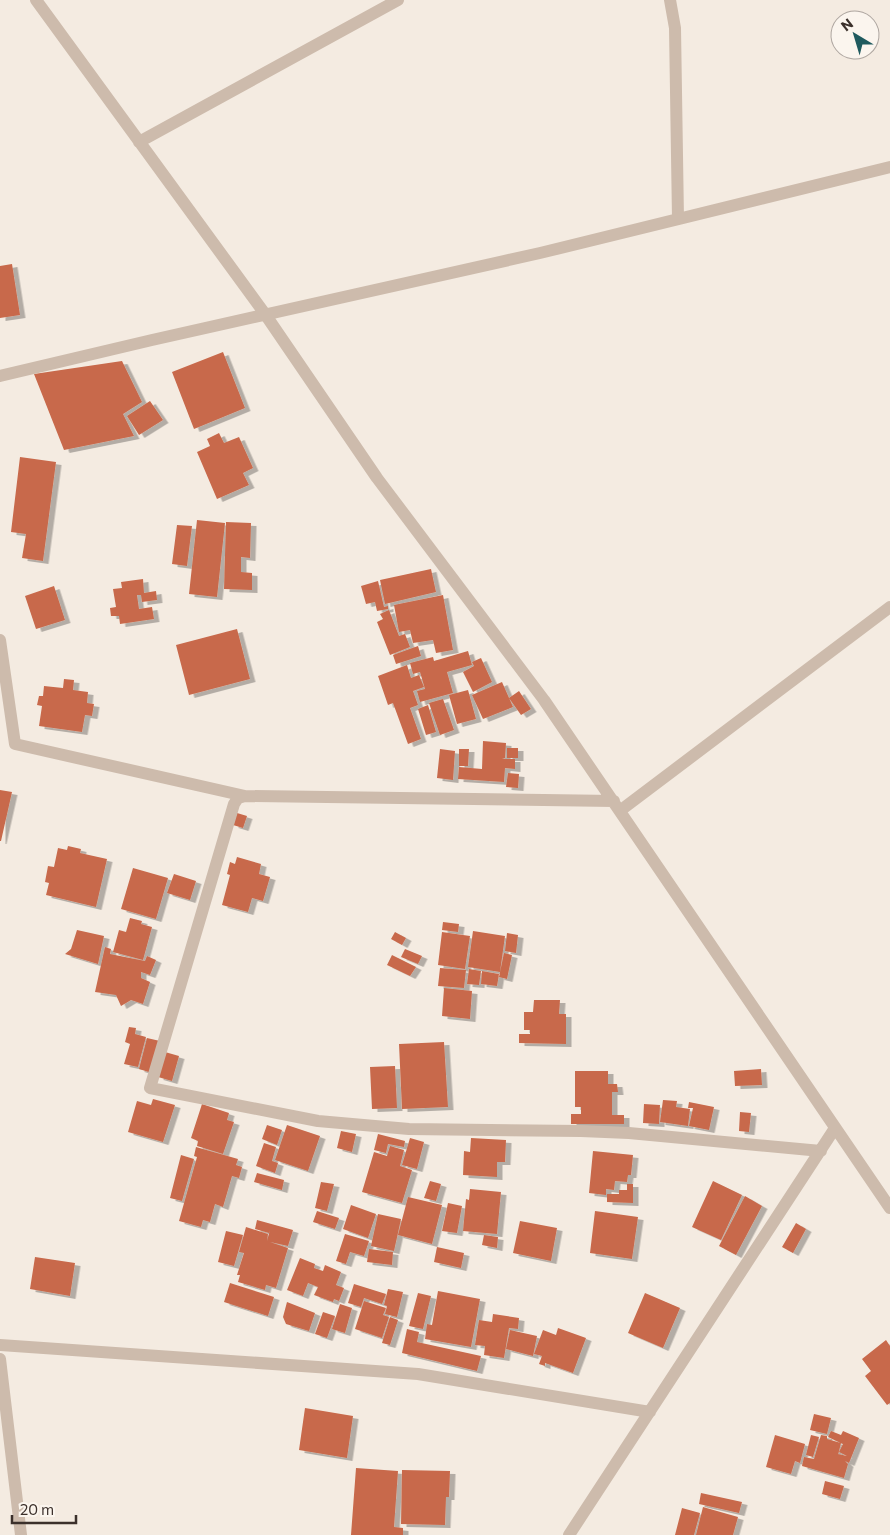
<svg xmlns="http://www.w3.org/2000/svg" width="890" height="1535" viewBox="0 0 890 1535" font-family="Commissioner,sans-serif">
<defs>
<filter id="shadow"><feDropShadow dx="5.5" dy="3" stdDeviation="0" flood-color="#0004"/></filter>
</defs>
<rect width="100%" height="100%" fill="#f4ebe1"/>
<!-- building -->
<path fill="#c8694b" filter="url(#shadow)" d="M 12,264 L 20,315 L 0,318 L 0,266 Z
M 223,352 L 245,408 L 194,429 L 172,372 Z
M 122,361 L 142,402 L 123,414 L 134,436 L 64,450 L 34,374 Z
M 150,401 L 163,420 L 139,435 L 127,416 Z
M 219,433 L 224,443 L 239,437 L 253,468 L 243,473 L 249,485 L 217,499 L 197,452 L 210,446 L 207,439 Z
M 20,457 L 56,462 L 43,561 L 22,558 L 26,534 L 11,532 Z
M 197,520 L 225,523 L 217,597 L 189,594 Z
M 226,522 L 251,523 L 250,558 L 241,557 L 241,572 L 252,573 L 252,590 L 224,589 Z
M 177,525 L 192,526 L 187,566 L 172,564 Z
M 431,569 L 436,592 L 385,604 L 380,580 Z
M 143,579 L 144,593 L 156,591 L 157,600 L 142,602 L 141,595 L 137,595 L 139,609 L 152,607 L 154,619 L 120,624 L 119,616 L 111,616 L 110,608 L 116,607 L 113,589 L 122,588 L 121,582 Z
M 378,581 L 384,607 L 388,606 L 388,609 L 377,611 L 375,602 L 366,604 L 361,586 Z
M 54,586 L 65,620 L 36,629 L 25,596 Z
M 443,595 L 453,650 L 436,653 L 433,640 L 413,643 L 410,630 L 399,632 L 394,605 Z
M 389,610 L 399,636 L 405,634 L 410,647 L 390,655 L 377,622 L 383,619 L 380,614 Z
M 237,629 L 250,679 L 189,695 L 176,645 Z
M 418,646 L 421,656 L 396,664 L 393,655 Z
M 468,651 L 472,665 L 447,672 L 453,693 L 420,702 L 417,691 L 425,689 L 420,672 L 413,674 L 410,663 L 433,657 L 434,661 Z
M 481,658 L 492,682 L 473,692 L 463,672 L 474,666 L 472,662 Z
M 407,665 L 411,678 L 419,675 L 424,687 L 413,691 L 418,705 L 410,708 L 421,739 L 408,744 L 393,703 L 388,705 L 378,676 Z
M 64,679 L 74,680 L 73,690 L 88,692 L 87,703 L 94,704 L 92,716 L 85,715 L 82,732 L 39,726 L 42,706 L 37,705 L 39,696 L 43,696 L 44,686 L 63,688 Z
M 502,682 L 513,707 L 483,719 L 472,695 Z
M 468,690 L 476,719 L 457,724 L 449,695 Z
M 519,691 L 531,709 L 521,715 L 509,698 Z
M 443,699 L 454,730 L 440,735 L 429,703 Z
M 428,705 L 436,732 L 426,735 L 418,709 Z
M 483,741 L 506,743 L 505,758 L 502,759 L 515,759 L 515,769 L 505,768 L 504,782 L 458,779 L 459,767 L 482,769 Z
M 507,748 L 518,748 L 518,758 L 507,758 Z
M 440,749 L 455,751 L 453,780 L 437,778 Z
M 459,749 L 469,749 L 468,766 L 459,766 Z
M 508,773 L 519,774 L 518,788 L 506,787 Z
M 0,790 L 12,792 L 1,841 L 0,841 Z
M 237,813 L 247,816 L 243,828 L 233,825 Z
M 68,846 L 81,849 L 80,853 L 107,859 L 96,907 L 46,895 L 49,883 L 45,882 L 48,866 L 54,867 L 58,848 L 67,850 Z
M 237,857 L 261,864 L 259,874 L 270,877 L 263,901 L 252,898 L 248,912 L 222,905 L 230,875 L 227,874 L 230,862 L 235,864 Z
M 133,868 L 168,878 L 156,919 L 121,909 Z
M 174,874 L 196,881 L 190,900 L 167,893 Z
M 130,918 L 142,921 L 141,924 L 152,927 L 143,960 L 113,952 L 119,930 L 126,932 Z
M 443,922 L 459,924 L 458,932 L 442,930 Z
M 77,930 L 104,936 L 98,964 L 65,954 L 71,949 Z
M 473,931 L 505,936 L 500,972 L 468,967 Z
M 395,932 L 406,938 L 402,945 L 391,939 Z
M 442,932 L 470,936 L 465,969 L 438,965 Z
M 507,933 L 518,935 L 516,953 L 505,951 Z
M 105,947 L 111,949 L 110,954 L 145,961 L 147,956 L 156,960 L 150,975 L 141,972 L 141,978 L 150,982 L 143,1004 L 131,1000 L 121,1006 L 116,995 L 95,992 Z
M 405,949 L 422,956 L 418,964 L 401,957 Z
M 504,953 L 512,955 L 507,979 L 499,977 Z
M 392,955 L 416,967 L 410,976 L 387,965 Z
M 440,968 L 466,970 L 464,988 L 438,986 Z
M 469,969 L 481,971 L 479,985 L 467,984 Z
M 482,971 L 499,974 L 497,986 L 481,984 Z
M 444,988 L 472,991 L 470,1019 L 442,1016 Z
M 534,1000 L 560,1000 L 559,1014 L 566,1014 L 566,1044 L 519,1043 L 519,1034 L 530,1034 L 530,1030 L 524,1030 L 524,1012 L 533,1012 Z
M 129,1027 L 136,1028 L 135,1034 L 146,1037 L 138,1067 L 124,1064 L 130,1044 L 125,1042 Z
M 147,1038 L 160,1041 L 152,1073 L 139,1069 Z
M 444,1042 L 448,1107 L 402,1109 L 399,1044 Z
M 165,1052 L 179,1056 L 172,1081 L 158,1077 Z
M 395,1066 L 397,1108 L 372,1109 L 370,1067 Z
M 761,1069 L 762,1085 L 735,1086 L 734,1071 Z
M 575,1071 L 608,1071 L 608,1084 L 617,1084 L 618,1092 L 612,1092 L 612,1115 L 624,1115 L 624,1124 L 571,1124 L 571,1114 L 581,1114 L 581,1107 L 575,1107 Z
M 153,1099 L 175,1105 L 163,1142 L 128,1132 L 137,1101 L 151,1105 Z
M 663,1100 L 677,1101 L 676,1107 L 690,1109 L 688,1126 L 660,1122 Z
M 689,1102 L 714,1107 L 709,1130 L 689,1126 L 693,1108 L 688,1108 Z
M 202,1104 L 229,1113 L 227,1120 L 234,1122 L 223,1154 L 197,1146 L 198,1141 L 191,1138 Z
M 644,1104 L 660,1105 L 659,1124 L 643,1123 Z
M 740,1112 L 751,1113 L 749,1132 L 739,1131 Z
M 267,1125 L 282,1130 L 277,1145 L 262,1139 Z
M 287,1125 L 320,1136 L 308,1171 L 275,1160 Z
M 341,1131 L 356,1134 L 352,1152 L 337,1148 Z
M 378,1134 L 405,1141 L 404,1147 L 388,1144 L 386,1153 L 374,1150 Z
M 410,1138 L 424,1142 L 417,1169 L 402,1165 Z
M 471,1138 L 506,1140 L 505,1162 L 497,1162 L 497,1177 L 463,1175 L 464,1151 L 470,1152 Z
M 264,1143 L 276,1147 L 272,1161 L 278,1163 L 275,1173 L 256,1166 Z
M 390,1146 L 404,1150 L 400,1166 L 412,1170 L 402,1203 L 362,1192 L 374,1152 L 387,1156 Z
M 196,1147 L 238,1159 L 236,1165 L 242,1167 L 239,1178 L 232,1176 L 223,1207 L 215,1204 L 210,1222 L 203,1220 L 201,1227 L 179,1221 L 197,1157 L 194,1156 Z
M 593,1151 L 633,1155 L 631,1175 L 628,1175 L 627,1182 L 615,1181 L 614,1190 L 606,1189 L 606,1195 L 589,1193 Z
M 181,1155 L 194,1159 L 182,1201 L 170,1198 Z
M 257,1173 L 284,1180 L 282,1190 L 254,1182 Z
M 430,1181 L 441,1184 L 436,1201 L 424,1198 Z
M 713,1181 L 742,1195 L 721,1240 L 692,1227 Z
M 321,1182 L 334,1184 L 327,1211 L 315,1208 Z
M 627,1184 L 633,1184 L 633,1203 L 607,1202 L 607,1194 L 619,1194 L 619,1190 L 627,1190 Z
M 470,1189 L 501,1192 L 497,1234 L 463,1231 L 466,1199 L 469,1200 Z
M 745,1196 L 762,1206 L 736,1255 L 719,1246 Z
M 408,1197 L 442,1205 L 432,1244 L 398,1235 Z
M 448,1203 L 462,1206 L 457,1233 L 442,1231 Z
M 351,1205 L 376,1214 L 368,1238 L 343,1229 Z
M 317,1211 L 339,1218 L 335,1229 L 313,1222 Z
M 595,1211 L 638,1217 L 632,1259 L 590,1253 Z
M 378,1214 L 401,1219 L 394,1251 L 371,1246 Z
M 257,1220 L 293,1230 L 288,1246 L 270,1242 L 288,1248 L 276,1288 L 266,1285 L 265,1290 L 238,1282 L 240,1275 L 237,1275 L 244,1253 L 239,1252 L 246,1227 L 268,1234 L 267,1241 L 270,1230 L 269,1233 L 255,1229 Z
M 520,1221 L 557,1228 L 551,1261 L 513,1253 Z
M 796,1223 L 806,1229 L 793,1253 L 782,1247 Z
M 226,1231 L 243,1235 L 234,1266 L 218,1262 Z
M 345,1234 L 369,1241 L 364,1256 L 350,1252 L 346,1264 L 336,1261 Z
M 484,1235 L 498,1237 L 497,1248 L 482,1245 Z
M 437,1247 L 464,1253 L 461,1268 L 434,1262 Z
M 369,1249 L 393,1252 L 392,1265 L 367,1262 Z
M 35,1257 L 75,1263 L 70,1296 L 30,1289 Z
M 300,1258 L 315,1264 L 314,1268 L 323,1271 L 325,1265 L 341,1272 L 336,1285 L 344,1288 L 339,1301 L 334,1299 L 333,1302 L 314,1295 L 318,1287 L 308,1283 L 303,1296 L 287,1290 Z
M 230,1283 L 274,1297 L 268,1316 L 224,1302 Z
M 354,1284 L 386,1294 L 382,1304 L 364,1298 L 361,1307 L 348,1303 Z
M 388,1289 L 403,1292 L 397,1317 L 385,1314 L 387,1306 L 384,1305 Z
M 438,1291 L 480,1299 L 471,1347 L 425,1339 L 427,1324 L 432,1325 Z
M 418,1293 L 431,1296 L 423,1329 L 409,1326 Z
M 645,1293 L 680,1308 L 663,1348 L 628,1333 Z
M 364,1301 L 386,1308 L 383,1315 L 389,1317 L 382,1338 L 355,1329 Z
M 287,1302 L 315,1313 L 309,1331 L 286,1324 L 283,1317 Z
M 340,1304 L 352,1308 L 345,1333 L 332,1329 Z
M 323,1312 L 335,1316 L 327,1338 L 315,1334 Z
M 493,1314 L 519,1318 L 518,1329 L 509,1328 L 504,1358 L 484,1355 L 485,1346 L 475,1345 L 479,1320 L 492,1322 Z
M 390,1317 L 398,1320 L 390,1345 L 382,1343 Z
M 558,1328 L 586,1338 L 573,1373 L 545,1363 L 545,1366 L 539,1364 L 542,1356 L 534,1354 L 543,1330 L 556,1335 Z
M 407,1329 L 419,1332 L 417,1342 L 481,1356 L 477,1371 L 402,1353 Z
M 510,1330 L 537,1336 L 533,1356 L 506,1349 Z
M 886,1340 L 890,1346 L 890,1403 L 887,1405 L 865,1376 L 871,1371 L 862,1359 Z
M 305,1408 L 353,1416 L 347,1458 L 299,1450 Z
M 814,1414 L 831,1418 L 827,1434 L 810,1430 Z
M 831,1431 L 841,1435 L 843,1431 L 859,1438 L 849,1463 L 845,1461 L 848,1464 L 844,1478 L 802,1466 L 804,1457 L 814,1459 L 821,1435 L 827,1436 L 827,1439 L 841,1443 L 838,1455 L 838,1454 L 847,1456 L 839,1452 L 843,1444 L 828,1437 Z
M 775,1435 L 805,1444 L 800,1463 L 795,1461 L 791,1474 L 766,1467 Z
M 811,1435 L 819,1437 L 813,1457 L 806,1455 Z
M 356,1468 L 398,1471 L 394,1527 L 403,1528 L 403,1535 L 351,1535 Z
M 402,1470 L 450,1471 L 449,1497 L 446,1497 L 445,1525 L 401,1524 Z
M 825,1481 L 844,1486 L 840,1499 L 822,1494 Z
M 701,1493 L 742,1502 L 739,1513 L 699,1504 Z
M 703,1507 L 738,1517 L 733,1535 L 696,1535 Z
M 682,1508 L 700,1513 L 694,1535 L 675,1535 Z"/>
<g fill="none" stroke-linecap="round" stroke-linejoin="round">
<!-- street -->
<path stroke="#cdbbac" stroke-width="12" d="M 36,0 L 265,314 L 377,478 L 544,700 L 890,1208
M 670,0 L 675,28 L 678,219
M 139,142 L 398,0
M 0,376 L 152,340 L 540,253 L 890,167
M 0,640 L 15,744 L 245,796
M 614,801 L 245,796 L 238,798 L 234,804 L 150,1088 L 318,1121 L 409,1129 L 581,1131 L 629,1133 L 821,1151
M 621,810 L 890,607
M 0,1345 L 418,1374 L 650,1412
M 0,1359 L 21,1535
M 569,1535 L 835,1128"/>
</g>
<!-- north arrow -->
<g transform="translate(855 35) rotate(322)"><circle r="24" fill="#fbf5ee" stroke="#aea6a0"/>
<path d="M0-4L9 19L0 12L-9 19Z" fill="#1f5a5e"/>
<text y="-8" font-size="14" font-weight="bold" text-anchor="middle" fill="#3b302b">N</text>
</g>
<!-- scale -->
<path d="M12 1515v8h64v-8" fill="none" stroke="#3b302b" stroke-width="2.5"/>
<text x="20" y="1515" font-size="15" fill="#3b302b" stroke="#fbf5ee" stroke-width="4" paint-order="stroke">20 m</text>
</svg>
